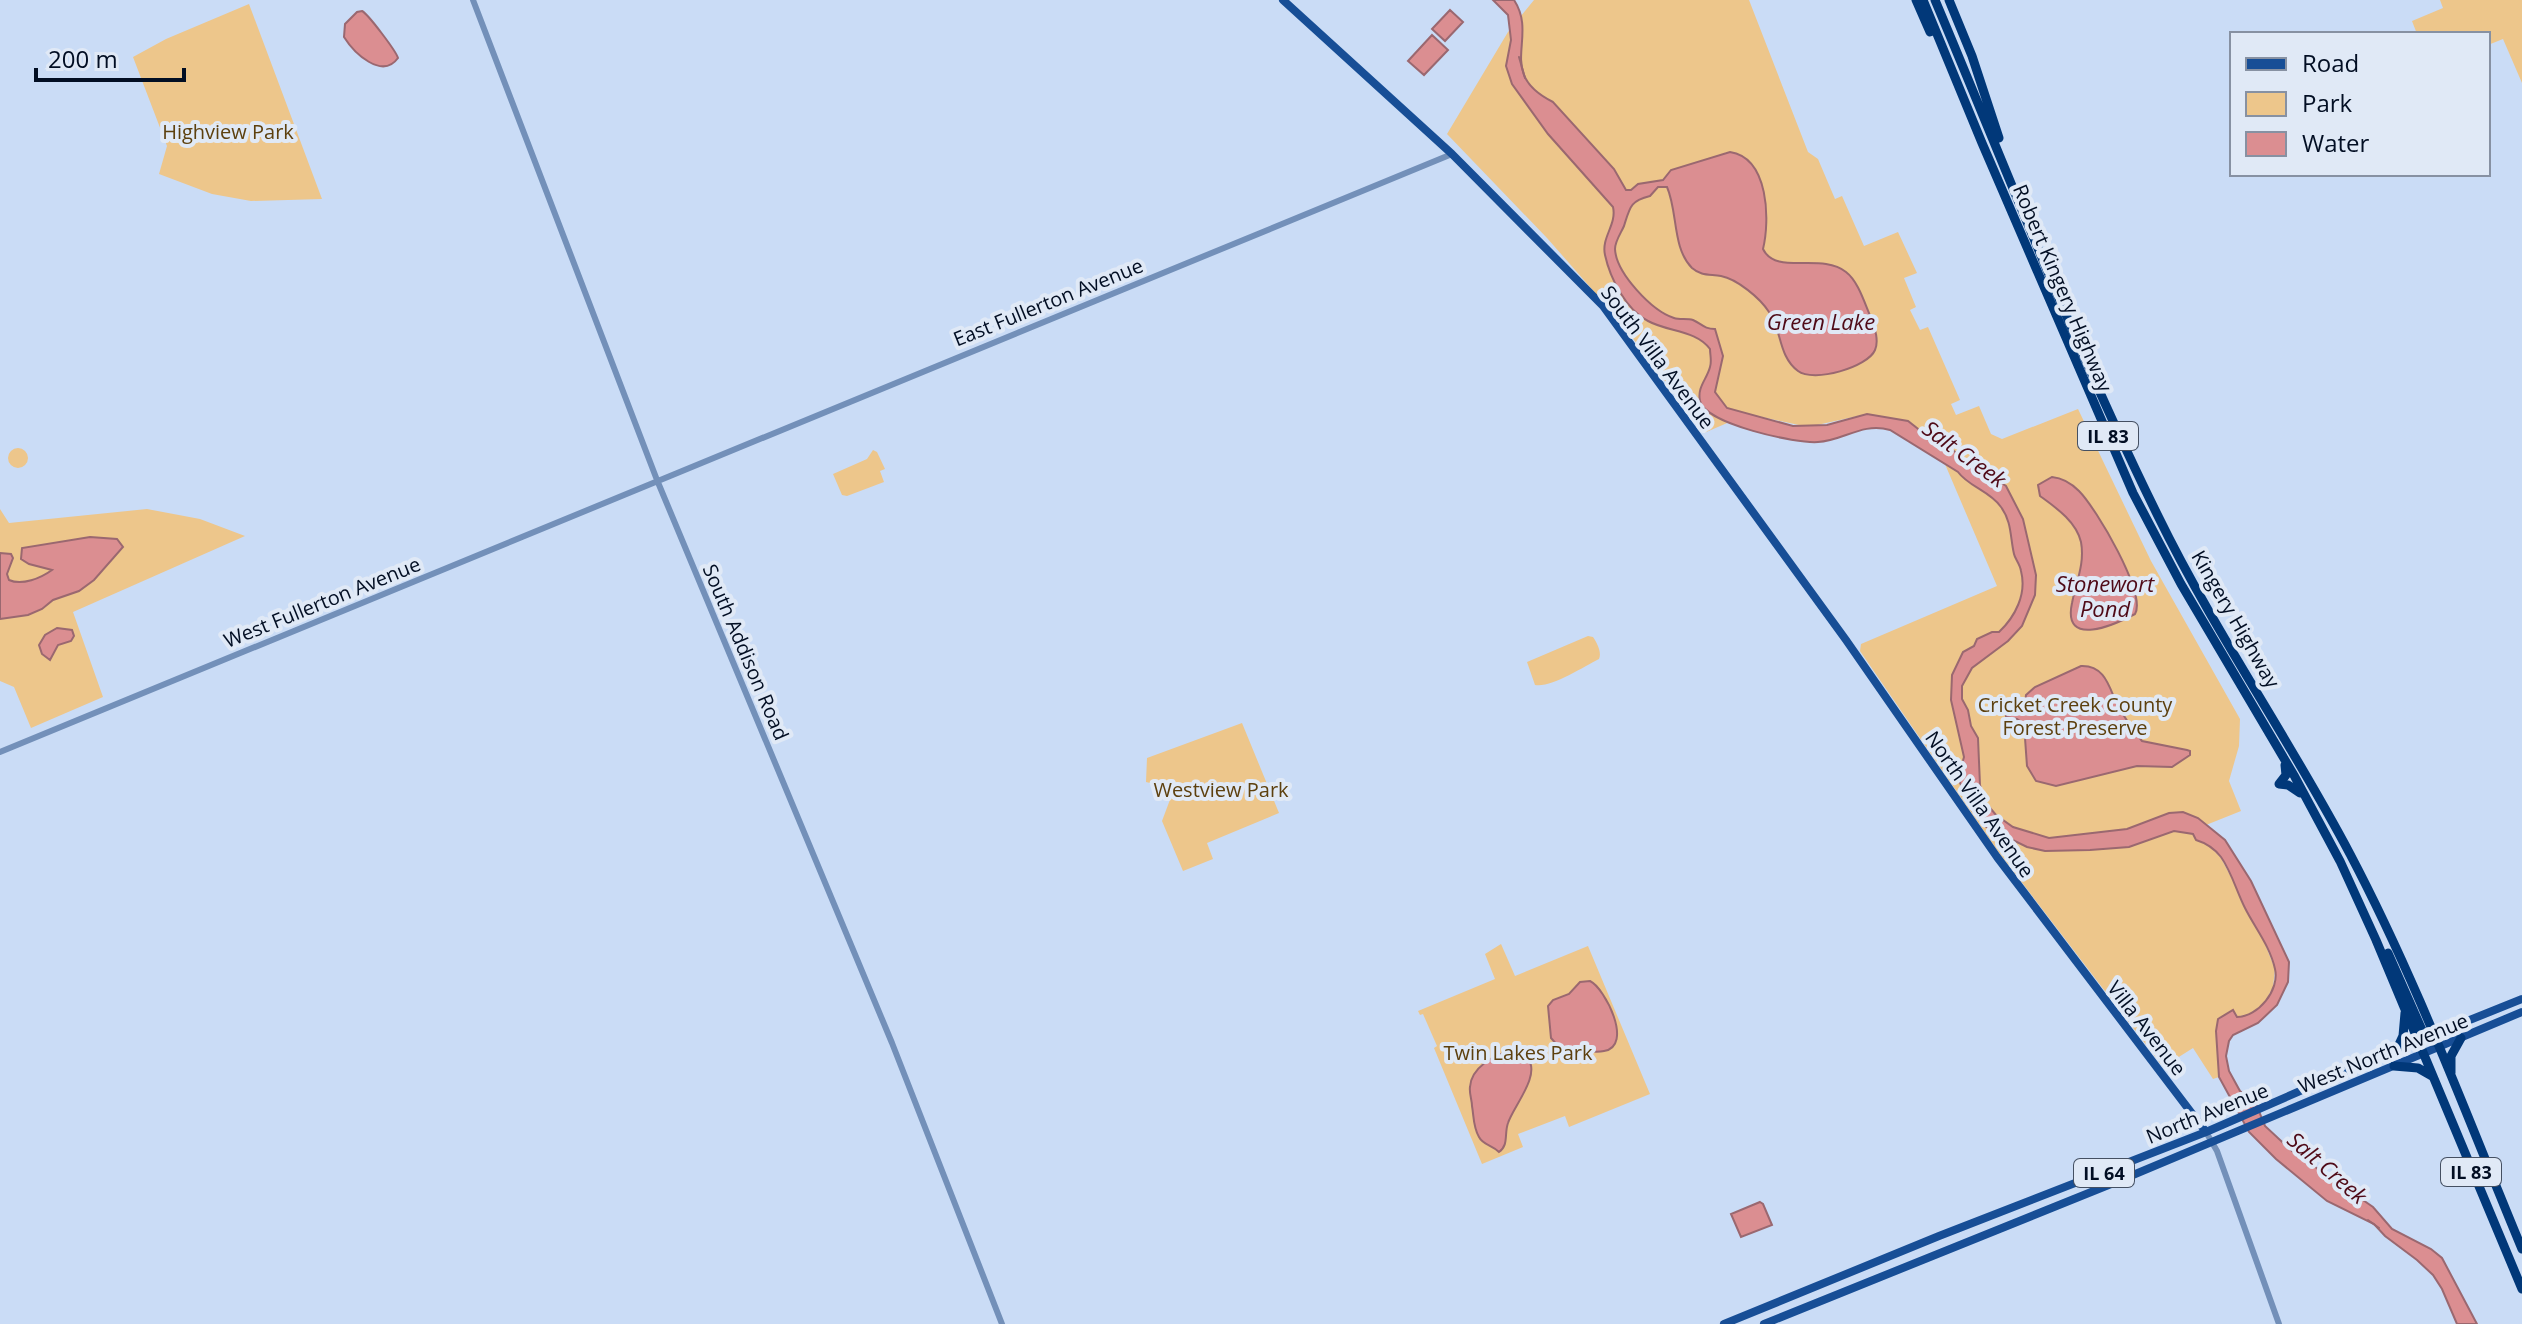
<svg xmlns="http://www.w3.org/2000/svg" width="2522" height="1324" viewBox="0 0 2522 1324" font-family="'Open Sans',sans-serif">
<rect width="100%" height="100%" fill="#cadcf6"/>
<!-- green -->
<path fill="#edc68b" d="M 1534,0 L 1749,0 L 1808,152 L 1818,159 L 1835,199 L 1842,196 L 1864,246 L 1898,232 L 1917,273 L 1904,278 L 1916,307 L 1910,310 L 1920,330 L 1928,327 L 1960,400 L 1951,404 L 1956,415 L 1979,406 L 1991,434 L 2002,439 L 2078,409 L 2151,561 L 2240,719 L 2239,746 L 2229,781 L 2241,811 L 2206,825 L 2207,843 L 2221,858 L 2261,934 L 2275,969 L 2273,987 L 2264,1004 L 2249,1014 L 2237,1017 L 2236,1013 L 2220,1017 L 2216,1031 L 2219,1077 L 2213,1079 L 2193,1048 L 2163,1067 L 1997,850 L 1860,651 L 1861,644 L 1997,586 L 1936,443 L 1908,421 L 1867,414 L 1808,427 L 1748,414 L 1704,433 L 1619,320 L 1547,238 L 1447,134 L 1508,32 Z
M 2440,0 L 2522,0 L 2522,83 L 2503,39 L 2488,45 L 2488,34 L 2417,34 L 2412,21 L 2443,8 Z
M 249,4 L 322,199 L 251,201 L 212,194 L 159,174 L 167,146 L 133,57 L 166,39 Z
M8 458a10 10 0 1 1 20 0a10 10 0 1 1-20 0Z
M 873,450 L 877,452 L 885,469 L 880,471 L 884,482 L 847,496 L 842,495 L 833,474 L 867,459 Z
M 0,509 L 9,523 L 147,509 L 200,519 L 245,536 L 73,612 L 103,697 L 31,728 L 14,687 L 0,681 Z
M 1588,636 L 1593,637 C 1597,643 1602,652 1599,659 C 1583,667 1551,688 1535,685 L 1527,662 Z
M 1242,723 L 1279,813 L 1207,843 L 1213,859 L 1183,871 L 1162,821 L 1174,789 L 1146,782 L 1147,758 Z
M 1501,944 L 1515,976 L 1588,946 L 1650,1094 L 1569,1127 L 1565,1116 L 1518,1134 L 1523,1147 L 1482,1164 L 1434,1048 L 1437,1046 L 1423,1014 L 1420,1015 L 1418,1011 L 1495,979 L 1485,954 Z"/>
<!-- water -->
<path fill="#db8e91" stroke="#9a6870" stroke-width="2" d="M 1493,0 L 1514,0 C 1539,38 1495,73 1553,102 L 1614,169 L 1626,190 L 1631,190 L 1638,184 L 1663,180 L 1671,170 L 1730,152 C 1769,158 1770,220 1763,249 C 1776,276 1821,252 1846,272 C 1859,282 1865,305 1872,320 C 1875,329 1879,341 1875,350 C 1868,367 1814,383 1798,371 C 1778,356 1782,330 1769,312 C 1760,298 1737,279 1721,276 C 1710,274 1701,276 1692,268 C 1672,248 1678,212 1667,187 L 1658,187 L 1650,196 C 1630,201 1630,207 1624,226 C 1621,233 1615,241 1615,249 C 1616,273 1652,311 1674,318 C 1680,320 1687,318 1693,320 C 1702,324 1704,329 1715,329 L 1723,356 L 1715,392 L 1727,408 L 1793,426 L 1827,425 L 1867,414 L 1908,421 L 1936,443 L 1954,451 L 1971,464 L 2006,486 L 2023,519 L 2036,575 L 2035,595 L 2022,626 L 2008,641 L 1972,668 L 1962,686 L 1962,699 L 1968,710 L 1971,726 L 1978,738 L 1980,785 L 1985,802 L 1996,815 L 2013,827 L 2049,838 L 2127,829 L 2169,813 L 2183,812 L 2198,818 L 2225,840 L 2251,881 L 2289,962 L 2288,982 L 2277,1005 L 2258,1023 L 2233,1035 L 2229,1041 L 2226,1056 L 2229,1071 L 2240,1091 L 2256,1104 L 2265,1126 L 2292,1151 L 2373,1207 L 2392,1229 L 2431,1249 L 2442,1258 L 2477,1324 L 2457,1324 L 2442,1289 L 2433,1275 L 2417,1260 L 2385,1236 L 2374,1224 L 2327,1201 L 2276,1159 L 2249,1132 L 2219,1077 L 2216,1031 L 2218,1019 L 2233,1010 L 2237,1017 C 2258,1017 2280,990 2275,969 C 2270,946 2255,928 2245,908 C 2237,892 2231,871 2221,857 C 2214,848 2206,843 2196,840 L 2193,834 L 2174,831 L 2129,847 L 2090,850 L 2045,851 L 2027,847 L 1986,827 L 1971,809 L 1958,778 L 1964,757 L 1951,700 L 1952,675 L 1963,652 L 1974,646 L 1977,639 L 1992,632 L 1999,632 C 2015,617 2027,594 2021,571 C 2020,564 2015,559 2014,554 C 2010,537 2012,522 2001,507 C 1990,491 1969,487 1958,472 L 1890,430 C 1862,422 1843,441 1818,442 C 1797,444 1705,424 1700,401 C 1697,387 1707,379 1710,367 C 1712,361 1710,355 1710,349 C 1696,330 1668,332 1648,321 C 1626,310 1610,278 1605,255 C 1601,237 1617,225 1613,207 L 1548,134 L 1512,84 L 1506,66 L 1511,40 L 1508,15 Z
M 1450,10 L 1463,22 L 1445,41 L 1432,29 Z
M 362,11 C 368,14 396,51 398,58 C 382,80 354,53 344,37 L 345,24 L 357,12 Z
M 1432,35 L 1448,50 L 1424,75 L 1408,61 Z
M 2052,477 C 2063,478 2071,483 2079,491 C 2096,508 2147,594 2135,614 C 2116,624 2062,649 2072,603 C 2076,582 2085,564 2081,542 C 2076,521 2055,507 2040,496 L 2038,485 Z
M 90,537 L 117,539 L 123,547 L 94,580 L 79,591 L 53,600 L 42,609 L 28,615 L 0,619 L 0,553 L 11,554 L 13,558 L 7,574 L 9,580 C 22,586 41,578 52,570 L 29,564 L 21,559 L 22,548 Z
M 57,628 L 72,630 L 74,636 L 71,641 L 58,645 L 50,660 L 42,654 L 39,645 L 45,635 Z
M 2081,666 C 2105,665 2109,687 2117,704 C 2123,715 2133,730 2142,741 L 2187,750 L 2190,751 L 2190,755 L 2172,767 L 2137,766 L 2056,786 L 2036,781 L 2027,766 L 2024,724 L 2017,719 L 2006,717 L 2006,712 L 2021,708 L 2025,703 L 2026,695 L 2035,687 Z
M 1590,981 C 1605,988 1634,1046 1604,1051 C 1591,1054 1571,1048 1558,1046 L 1551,1038 L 1548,1006 L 1553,1000 L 1569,994 L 1580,982 Z
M 1511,1052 L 1528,1059 C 1541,1075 1513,1107 1508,1123 C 1504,1134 1509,1145 1499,1152 C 1492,1145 1483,1145 1479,1137 C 1473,1127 1474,1117 1472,1106 C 1472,1100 1469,1093 1470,1087 C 1471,1068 1495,1053 1511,1052 Z
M 1760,1202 L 1763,1204 L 1772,1225 L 1741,1237 L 1731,1214 Z"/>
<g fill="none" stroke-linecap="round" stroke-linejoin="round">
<!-- stream -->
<path stroke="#9a6870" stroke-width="2" d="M 1519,57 L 1525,78
M 2368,1220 L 2379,1228"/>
<!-- minor -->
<path stroke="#7390b9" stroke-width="6" d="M 473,0 L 657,480 L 892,1043 L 1002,1324
M 0,752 L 1452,154
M 2206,1132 L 2217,1151 L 2279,1324"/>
<!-- major -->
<path stroke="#174e96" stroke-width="8" d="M 1283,0 L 1452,154 L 1603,306 L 1846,640 L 1997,857 L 2206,1132
M 1724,1324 L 1939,1236 L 2206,1132 L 2385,1054 L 2522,999
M 1764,1324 L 2121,1180 L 2522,1012"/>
<!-- highway -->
<path stroke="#013879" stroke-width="9" d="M 1916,0 L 1930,32
M 1923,0 L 1982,143 L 2133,493 L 2181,584 L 2295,777 L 2340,861 L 2376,940 L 2522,1289
M 1935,0 C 2008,173 2075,348 2158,516 C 2215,633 2290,740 2350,854 C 2417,981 2467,1117 2522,1249
M 1949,0 L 1972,56 L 1999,138
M 2285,765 L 2286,775 L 2279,784 L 2288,785 L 2300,793
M 2388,953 L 2422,1030 L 2433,1042
M 2397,1049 L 2403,1036 L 2405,1013
M 2394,1066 L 2418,1068 L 2432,1076
M 2451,1073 L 2451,1056 L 2461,1038"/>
</g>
<g text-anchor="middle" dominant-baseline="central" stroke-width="8" stroke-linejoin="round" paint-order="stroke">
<!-- shield labels -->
<g fill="#e0e9f6" stroke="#455062" stroke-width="2">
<rect x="2078" y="422" width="60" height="28" rx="6"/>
<rect x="2441" y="1158" width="60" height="28" rx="6"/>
<rect x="2074" y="1159" width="60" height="28" rx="6"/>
</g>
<g font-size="18" font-weight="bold" fill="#020e23">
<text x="2108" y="436">IL 83</text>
<text x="2471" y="1172">IL 83</text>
<text x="2104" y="1173">IL 64</text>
</g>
<!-- park labels -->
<g font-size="20" fill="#5d400e" stroke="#e0e9f6">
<text x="228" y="131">Highview Park</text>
<text x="2075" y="704">Cricket Creek County<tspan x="2075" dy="23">Forest Preserve</tspan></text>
<text x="1221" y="789">Westview Park</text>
<text x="1518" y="1052">Twin Lakes Park</text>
</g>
<!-- street labels -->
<g font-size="20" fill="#020e23" stroke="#e0e9f6">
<text transform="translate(2063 288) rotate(67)">Robert Kingery Highway</text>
<text transform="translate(1048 302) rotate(-22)">East Fullerton Avenue</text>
<text transform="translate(1658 357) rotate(53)">South Villa Avenue</text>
<text transform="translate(322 602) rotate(-22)">West Fullerton Avenue</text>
<text transform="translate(2236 619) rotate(60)">Kingery Highway</text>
<text transform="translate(746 652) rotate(67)">South Addison Road</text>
<text transform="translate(1980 804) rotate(55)">North Villa Avenue</text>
<text transform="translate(2147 1028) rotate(52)">Villa Avenue</text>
<text transform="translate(2383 1053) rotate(-22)">West North Avenue</text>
<text transform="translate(2207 1113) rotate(-22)">North Avenue</text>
</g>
<!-- water labels -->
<g font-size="22" font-style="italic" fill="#4f0a17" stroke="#e0e9f6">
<text x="1821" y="321">Green Lake</text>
<text transform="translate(1965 453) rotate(36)">Salt Creek</text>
<text x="2105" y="583">Stonewort<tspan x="2105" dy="25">Pond</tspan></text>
<text transform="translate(2328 1167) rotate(41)">Salt Creek</text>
</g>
</g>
<!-- legend -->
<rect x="2230" y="32" width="260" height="144" fill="#e0e9f6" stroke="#8791a2" stroke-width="2"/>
<rect x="2246" y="58" width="40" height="12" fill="#174e96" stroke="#8791a2" stroke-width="2"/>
<text x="2302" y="72" font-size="24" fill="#020e23">Road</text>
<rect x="2246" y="92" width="40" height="24" fill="#edc68b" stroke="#8791a2" stroke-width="2"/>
<text x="2302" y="112" font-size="24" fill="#020e23">Park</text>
<rect x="2246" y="132" width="40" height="24" fill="#db8e91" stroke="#8791a2" stroke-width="2"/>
<text x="2302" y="152" font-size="24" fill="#020e23">Water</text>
<!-- scale -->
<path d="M36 68v12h148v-12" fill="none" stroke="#020e23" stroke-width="4"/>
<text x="48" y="68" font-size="24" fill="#020e23" stroke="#e0e9f6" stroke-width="6" paint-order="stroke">200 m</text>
</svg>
